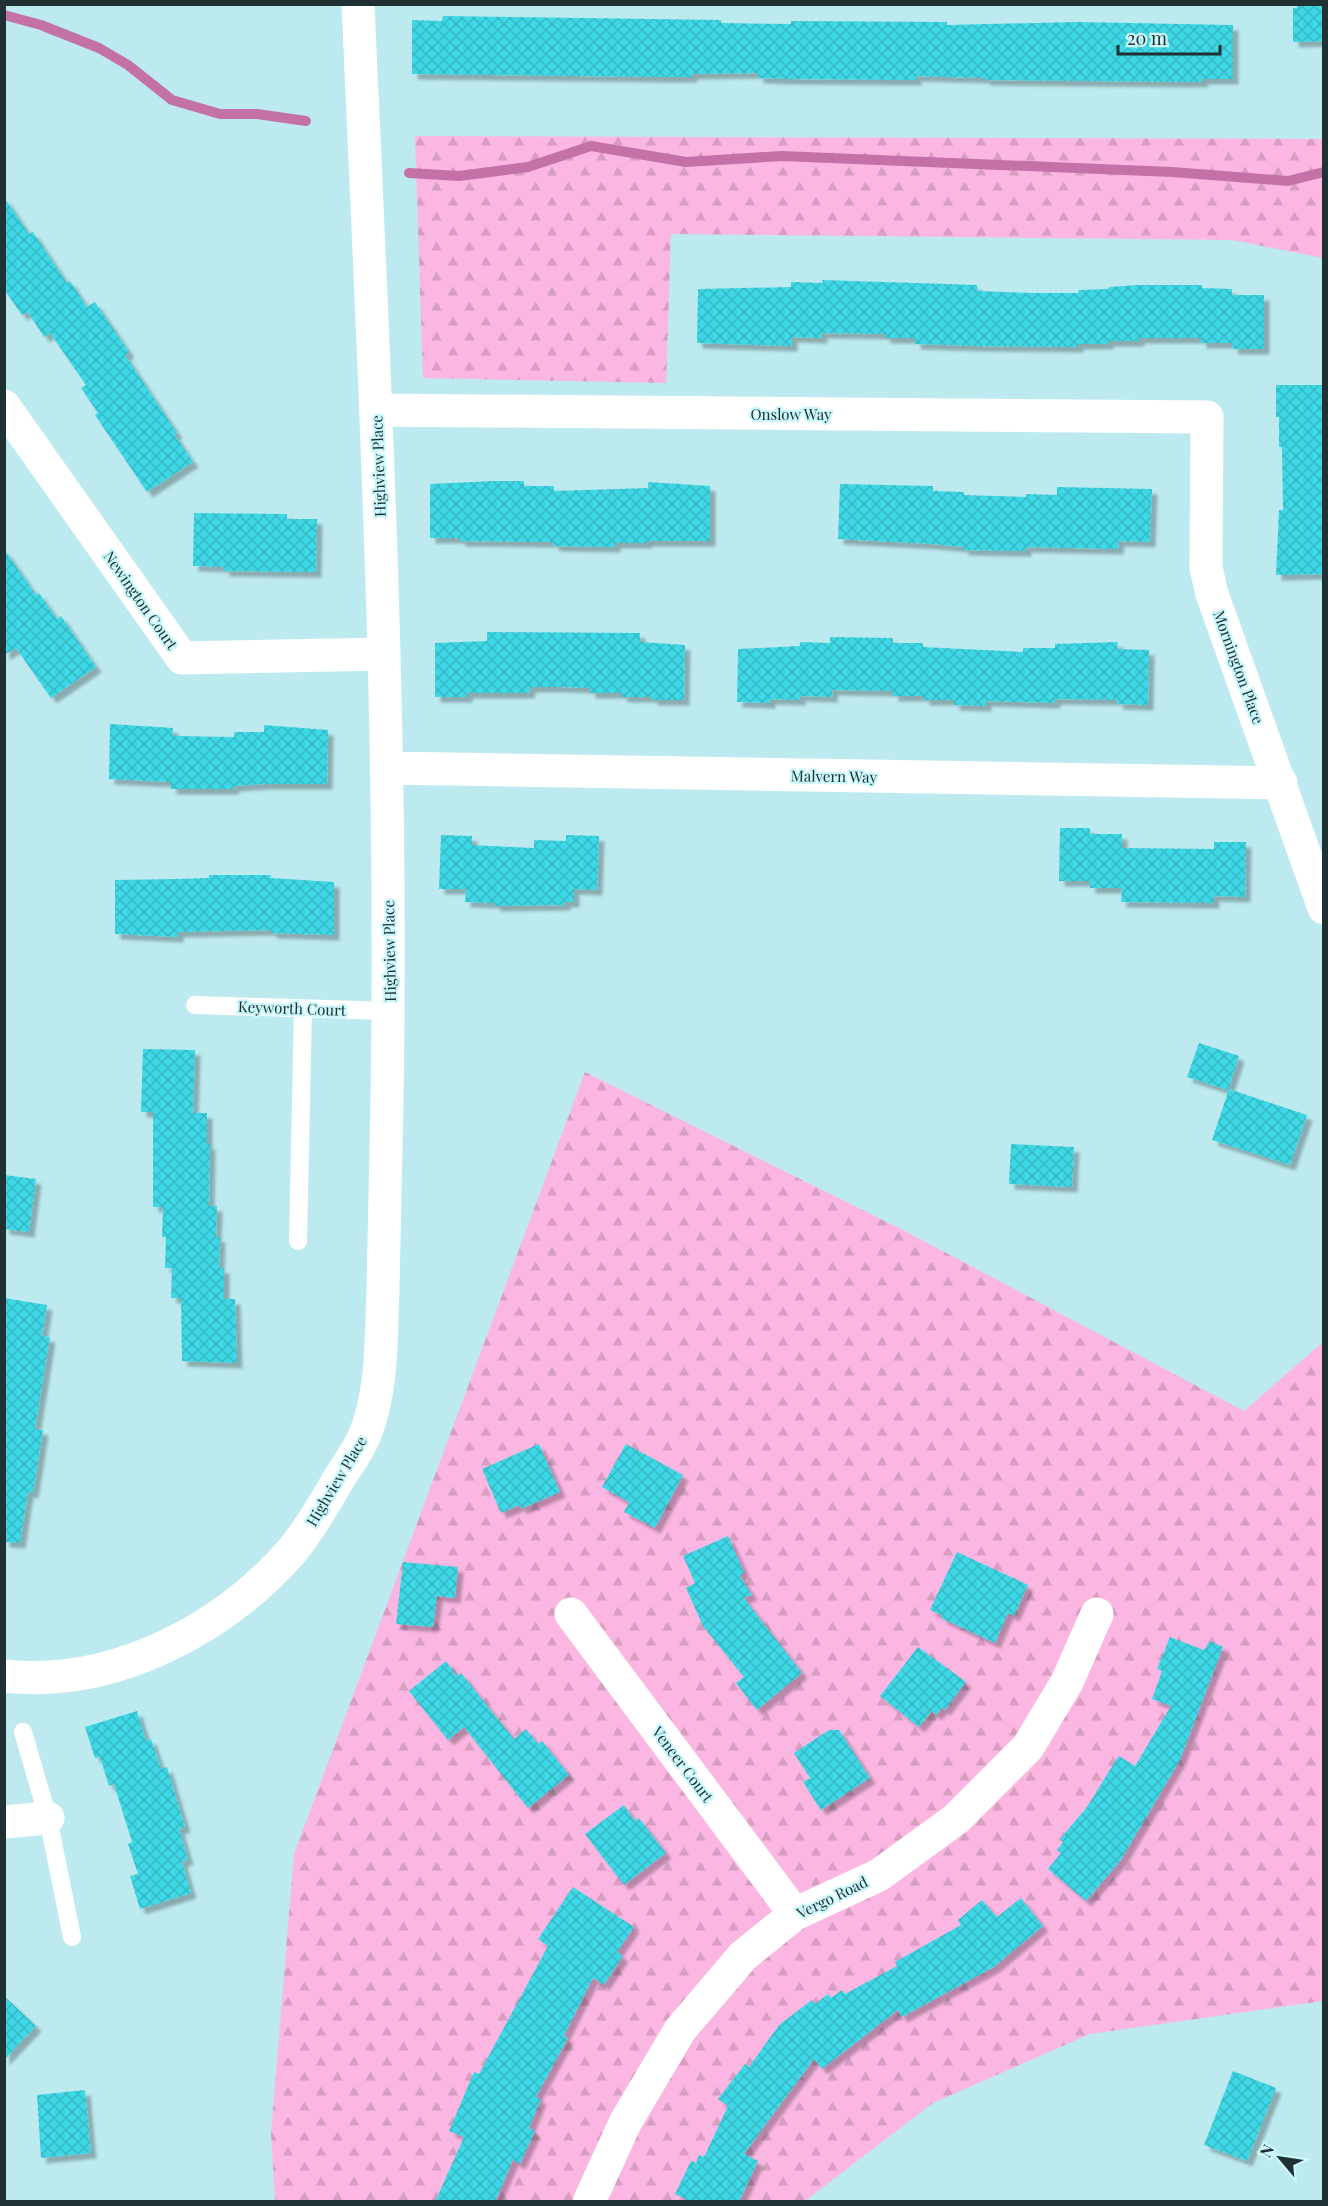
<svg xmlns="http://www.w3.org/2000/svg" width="1328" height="2206" viewBox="0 0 1328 2206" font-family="'Playfair Display',serif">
<defs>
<pattern id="forest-firs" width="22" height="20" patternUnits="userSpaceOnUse" patternTransform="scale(1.5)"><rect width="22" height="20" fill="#fbb7e2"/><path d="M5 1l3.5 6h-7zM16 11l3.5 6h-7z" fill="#d79ec2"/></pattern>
<pattern id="building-cross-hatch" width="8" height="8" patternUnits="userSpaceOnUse" patternTransform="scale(1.5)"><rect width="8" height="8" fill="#3ed7e5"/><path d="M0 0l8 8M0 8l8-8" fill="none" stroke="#36b9c5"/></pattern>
<filter id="shadow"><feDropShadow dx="5.5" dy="5.5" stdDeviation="1.5" flood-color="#0004"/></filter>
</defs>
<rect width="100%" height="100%" fill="#bdeaef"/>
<!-- forest -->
<path fill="url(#forest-firs)" d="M 415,136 L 1323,139 L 1323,258 L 1232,240 L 671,234 L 666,383 L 423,378 Z
M 585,1072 L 903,1230 L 1244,1411 L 1323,1342 L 1323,2001 L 1090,2034 L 933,2103 L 805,2201 L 275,2202 L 271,2133 L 294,1854 Z"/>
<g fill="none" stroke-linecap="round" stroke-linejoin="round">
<!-- stream -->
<path stroke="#c471a8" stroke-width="10" d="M 4,15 L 41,25 L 99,48 L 128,65 L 172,100 L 220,114 L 257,114 L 306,121
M 409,173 L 459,176 L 528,167 L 591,146 L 686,162 L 782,156 L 1172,172 L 1288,181 L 1324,172"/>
</g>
<!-- building -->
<path fill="url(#building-cross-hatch)" filter="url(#shadow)" d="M 1297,4 L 1323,4 L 1323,41 L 1293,42 L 1293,8 L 1297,8 Z
M 443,16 L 721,20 L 721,23 L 791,24 L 791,21 L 947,22 L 947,25 L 1077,22 L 1233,25 L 1233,79 L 1202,79 L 1202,82 L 985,80 L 985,78 L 916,76 L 916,80 L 791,79 L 758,78 L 758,73 L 692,74 L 692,77 L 660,77 L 412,74 L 412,20 L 442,21 Z
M 4,197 L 29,234 L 33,232 L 67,283 L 70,281 L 87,307 L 95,302 L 129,352 L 125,355 L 177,433 L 174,434 L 193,462 L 147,492 L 95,415 L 98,413 L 81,388 L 86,385 L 50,333 L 44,337 L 28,312 L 22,315 L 4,289 Z
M 822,280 L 977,285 L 978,291 L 1031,293 L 1078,293 L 1079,290 L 1108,289 L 1109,287 L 1139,285 L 1202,285 L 1202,288 L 1232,289 L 1232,295 L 1264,295 L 1264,349 L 1233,349 L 1232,343 L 1201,343 L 1201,338 L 1139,338 L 1139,341 L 1108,341 L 1108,344 L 1078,344 L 1078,347 L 977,346 L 915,344 L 915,338 L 885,338 L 885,334 L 822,333 L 822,338 L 792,337 L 792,346 L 697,343 L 698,289 L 791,287 L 791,282 L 823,283 Z
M 1276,385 L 1323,385 L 1323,574 L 1276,575 L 1279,510 L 1283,510 L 1282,447 L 1279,447 L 1279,417 L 1276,417 Z
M 493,481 L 524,481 L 524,486 L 554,486 L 554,491 L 648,488 L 648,482 L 710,486 L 710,541 L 647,541 L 647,543 L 615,543 L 615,547 L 554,546 L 553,542 L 460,541 L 460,538 L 430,538 L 430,484 Z
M 840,484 L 933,486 L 933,491 L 964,492 L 964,495 L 1026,497 L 1026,494 L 1057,495 L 1057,487 L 1152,489 L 1150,542 L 1119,541 L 1118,549 L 1026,547 L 1026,551 L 963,550 L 963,547 L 933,544 L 838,539 Z
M 194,513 L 287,514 L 287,519 L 317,519 L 316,572 L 224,571 L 224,567 L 193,566 Z
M 4,549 L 36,595 L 39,593 L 57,619 L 61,616 L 96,667 L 51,698 L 16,648 L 4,655 Z
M 487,632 L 640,633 L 640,642 L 685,645 L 684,700 L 653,700 L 652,697 L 622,697 L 622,693 L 590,693 L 590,688 L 561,687 L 530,687 L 529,693 L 467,693 L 467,697 L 435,697 L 435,643 L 487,641 Z
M 830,637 L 893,638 L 893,643 L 923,643 L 923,647 L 1023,652 L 1023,648 L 1055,648 L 1055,644 L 1118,642 L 1117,649 L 1149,650 L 1148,705 L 1117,704 L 1118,700 L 1055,699 L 1055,703 L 986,701 L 986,706 L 954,705 L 954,700 L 924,700 L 924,696 L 893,696 L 893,691 L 832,690 L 833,697 L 800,696 L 800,700 L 770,699 L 770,703 L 737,702 L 738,649 L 800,646 L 800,642 L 830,643 Z
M 110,724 L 173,728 L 173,736 L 234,737 L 234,732 L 264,732 L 264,725 L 328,730 L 327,784 L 264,784 L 234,786 L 233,789 L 171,789 L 171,782 L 109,779 Z
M 1060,828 L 1090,828 L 1090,834 L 1122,834 L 1122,848 L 1214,849 L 1214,842 L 1246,842 L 1245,897 L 1214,896 L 1214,903 L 1121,902 L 1122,888 L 1090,888 L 1090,881 L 1059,881 Z
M 441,835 L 472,836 L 472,845 L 534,848 L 534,840 L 566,841 L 566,835 L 599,836 L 597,890 L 574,889 L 574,902 L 565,902 L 565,905 L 495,906 L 495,903 L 465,902 L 466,889 L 439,889 Z
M 209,875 L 271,875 L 270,878 L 334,882 L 334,935 L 271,933 L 271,930 L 178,932 L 178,937 L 115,934 L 115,880 L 178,879 L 209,878 Z
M 1199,1043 L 1239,1056 L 1228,1090 L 1187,1077 Z
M 143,1049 L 195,1050 L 193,1113 L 207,1113 L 207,1144 L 210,1144 L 209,1206 L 217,1206 L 216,1237 L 220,1237 L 219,1268 L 224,1268 L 224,1299 L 235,1299 L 237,1363 L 182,1361 L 181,1298 L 171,1298 L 172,1268 L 165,1268 L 166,1237 L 162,1237 L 163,1207 L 153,1207 L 153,1112 L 141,1112 Z
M 1229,1089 L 1307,1115 L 1290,1165 L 1212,1140 Z
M 1011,1144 L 1074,1147 L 1072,1187 L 1009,1184 Z
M 4,1175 L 36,1179 L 29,1232 L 4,1229 Z
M 4,1298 L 47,1305 L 42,1336 L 50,1337 L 35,1429 L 43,1430 L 33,1493 L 28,1492 L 20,1543 L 4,1542 Z
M 539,1444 L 560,1492 L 521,1509 L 520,1505 L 501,1513 L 482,1469 Z
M 626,1444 L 683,1475 L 655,1528 L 624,1512 L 629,1502 L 602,1487 Z
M 728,1536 L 744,1572 L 740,1576 L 752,1595 L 744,1598 L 802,1673 L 757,1710 L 736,1683 L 744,1677 L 703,1626 L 686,1588 L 695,1583 L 683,1556 Z
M 957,1552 L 1028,1585 L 1014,1616 L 1008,1613 L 995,1643 L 941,1618 L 943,1616 L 930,1610 Z
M 403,1562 L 458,1567 L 455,1598 L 437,1596 L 433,1627 L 396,1624 Z
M 1170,1637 L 1204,1650 L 1210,1641 L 1223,1647 L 1180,1760 L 1121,1860 L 1086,1901 L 1048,1869 L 1061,1853 L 1057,1850 L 1063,1842 L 1060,1839 L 1087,1807 L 1116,1760 L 1119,1756 L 1135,1766 L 1171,1706 L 1152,1699 L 1162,1671 L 1157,1669 Z
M 918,1647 L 966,1682 L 945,1710 L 942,1708 L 936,1715 L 932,1711 L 919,1727 L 880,1696 Z
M 446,1661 L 457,1676 L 461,1673 L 514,1739 L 526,1729 L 538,1744 L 542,1741 L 569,1775 L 528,1808 L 464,1727 L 448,1740 L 409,1691 Z
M 137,1711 L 146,1741 L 151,1739 L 161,1769 L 167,1767 L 185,1827 L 179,1829 L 188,1859 L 182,1862 L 191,1893 L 140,1909 L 130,1876 L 138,1874 L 128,1844 L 132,1842 L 114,1784 L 109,1786 L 100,1757 L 95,1758 L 85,1727 Z
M 829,1730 L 839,1730 L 870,1778 L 821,1810 L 803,1782 L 810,1778 L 794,1753 Z
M 624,1805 L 635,1821 L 639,1818 L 666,1853 L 624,1885 L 585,1834 Z
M 573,1887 L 634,1927 L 617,1952 L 623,1956 L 604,1985 L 593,1978 L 564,2036 L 568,2038 L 536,2097 L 541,2099 L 529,2128 L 535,2131 L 520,2164 L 513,2160 L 495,2202 L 435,2202 L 464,2137 L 449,2131 L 474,2072 L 479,2074 L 548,1946 L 538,1939 Z
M 1021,1898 L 1043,1926 L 994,1967 L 902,2017 L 898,2010 L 822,2069 L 814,2059 L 744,2154 L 758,2161 L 739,2202 L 692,2202 L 675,2194 L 691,2161 L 696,2163 L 699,2155 L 704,2157 L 728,2106 L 718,2099 L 745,2064 L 749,2067 L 779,2025 L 812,2000 L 815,2004 L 828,1994 L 831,1998 L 842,1990 L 845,1994 L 897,1966 L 895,1962 L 961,1925 L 958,1920 L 982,1900 L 997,1917 Z
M 4,1996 L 36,2026 L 4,2060 Z
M 1233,2071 L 1276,2088 L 1247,2161 L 1204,2145 Z
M 85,2090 L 91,2153 L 41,2158 L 37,2095 Z"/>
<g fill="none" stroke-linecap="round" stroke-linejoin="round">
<!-- lane -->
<path stroke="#fff" stroke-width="18" d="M 195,1005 L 389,1011
M 298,1241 L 303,1009
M 23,1732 L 48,1818 L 72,1937"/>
<!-- street -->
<path stroke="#fff" stroke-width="33" d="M 4,406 L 182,658 L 384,654
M 376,410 L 1207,417 L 1206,568 L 1212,594 L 1324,908
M 387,768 L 1281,783
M 571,1614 L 795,1914
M 4,1676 C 112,1688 221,1631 291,1552 C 309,1530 324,1505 338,1480 C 346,1467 356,1454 363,1439 C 383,1395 381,1337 383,1289 C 384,1242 385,1194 386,1147 C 395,766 375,385 358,4
M 4,1822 L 48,1818
M 589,2202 L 625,2123 L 680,2030 L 743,1956 L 795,1914 L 879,1875 L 956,1819 L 1028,1747 L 1067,1682 L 1097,1614"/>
</g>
<g text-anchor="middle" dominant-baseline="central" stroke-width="4.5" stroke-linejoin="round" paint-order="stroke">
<!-- street labels -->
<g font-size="15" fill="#203133" stroke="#caf8fc">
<text x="791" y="414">Onslow Way</text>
<text transform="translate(378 466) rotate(-92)">Highview Place</text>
<text transform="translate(141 600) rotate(55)">Newington Court</text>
<text transform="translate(1239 667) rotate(70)">Mornington Place</text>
<text transform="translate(834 776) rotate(1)">Malvern Way</text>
<text transform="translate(389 951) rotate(-91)">Highview Place</text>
<text transform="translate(292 1008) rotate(2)">Keyworth Court</text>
<text transform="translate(336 1481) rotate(-59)">Highview Place</text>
<text transform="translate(683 1764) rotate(53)">Veneer Court</text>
<text transform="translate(832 1897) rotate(-26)">Vergo Road</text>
</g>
</g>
<!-- border -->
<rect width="1328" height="2206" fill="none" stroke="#203133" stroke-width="12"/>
<!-- north arrow -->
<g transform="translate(1280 2158) rotate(299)" stroke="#caf8fc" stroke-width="4.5" paint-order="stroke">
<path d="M0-4.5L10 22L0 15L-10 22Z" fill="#203133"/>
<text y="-9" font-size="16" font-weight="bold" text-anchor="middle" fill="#203133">N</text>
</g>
<!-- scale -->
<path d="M1118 45v9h102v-9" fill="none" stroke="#203133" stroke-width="3"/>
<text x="1127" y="45" font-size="18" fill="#203133" stroke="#caf8fc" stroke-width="4.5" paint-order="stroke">20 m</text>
</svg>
